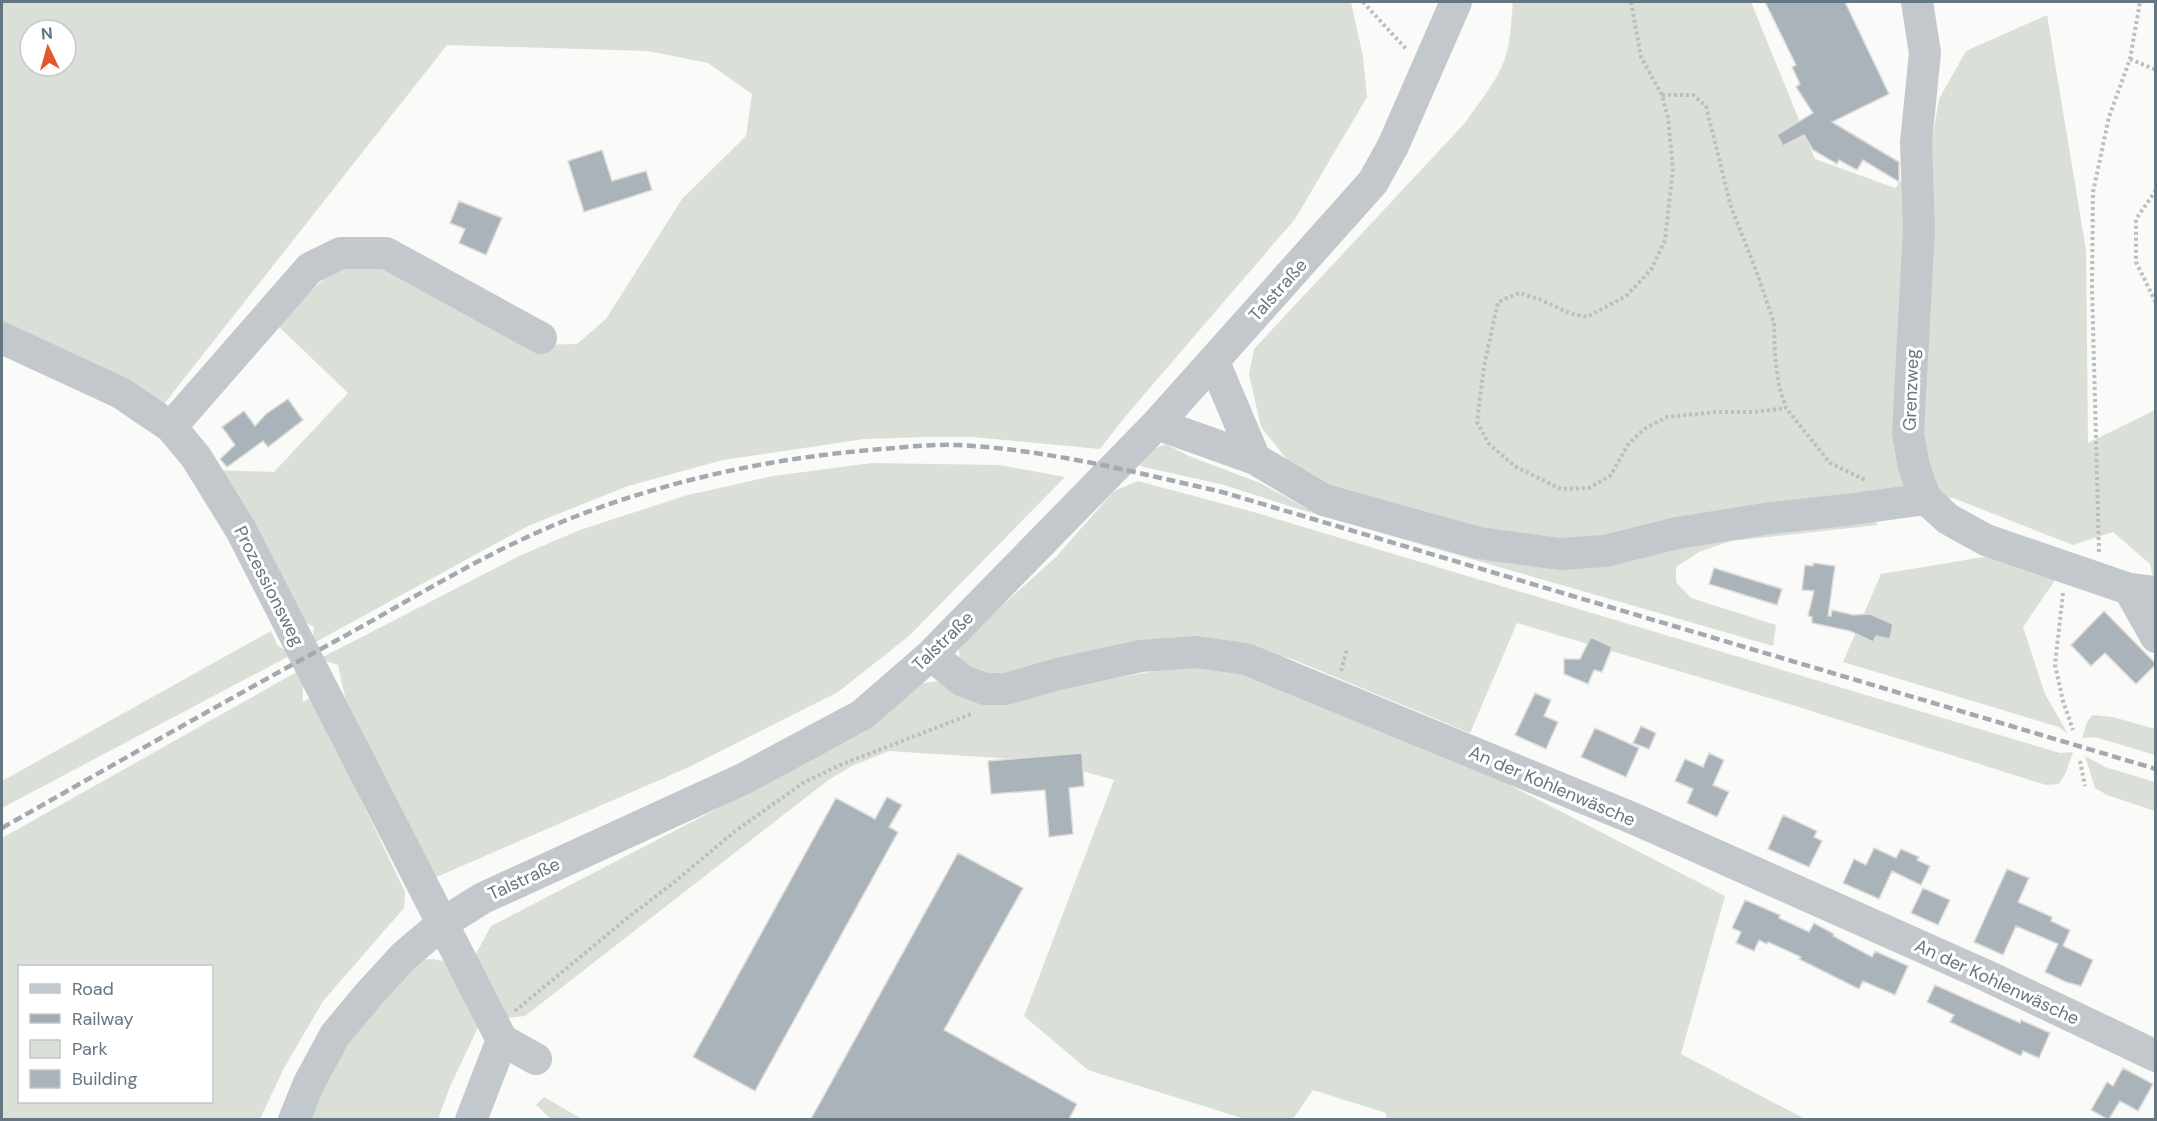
<svg xmlns="http://www.w3.org/2000/svg" width="2157" height="1121" viewBox="0 0 2157 1121" font-family="'DM Sans',sans-serif">
<rect width="100%" height="100%" fill="#fafaf8"/>
<!-- green -->
<path fill="#dadfd7" fill-rule="evenodd" d="M 2,2 L 1351,2 L 1363,57 L 1367,97 L 1295,219 L 1124,418 L 1100,449 L 973,437 L 925,437 L 864,439 L 723,460 L 628,486 L 528,526 L 312,644 L 314,627 L 299,619 L 215,470 L 274,472 L 348,393 L 275,323 L 341,264 L 392,263 L 538,345 L 577,344 L 606,319 L 682,199 L 746,136 L 752,94 L 708,63 L 648,51 L 447,45 L 164,404 L 2,327 ZM 30,30 L 66,30 L 66,66 L 30,66 Z
M 1513,2 L 1751,2 L 1815,159 L 1895,188 L 1931,146 L 1939,99 L 1966,51 L 2047,15 L 2086,250 L 2088,443 L 2155,410 L 2155,587 L 2150,564 L 2113,532 L 2073,545 L 1953,498 L 1863,498 L 1621,537 L 1551,540 L 1464,526 L 1337,490 L 1296,471 L 1261,427 L 1249,374 L 1254,349 L 1464,124 C 1477,105 1493,87 1502,66 C 1511,46 1511,22 1513,2 Z
M 1166,444 L 1189,456 L 1260,483 L 1306,508 L 1415,538 L 1621,555 L 1873,519 L 1878,525 L 1731,541 L 1699,552 L 1676,567 L 1676,582 L 1691,598 L 1776,625 L 1773,646 L 1305,511 L 1224,485 L 1140,466 C 1144,454 1154,448 1166,444 Z
M 872,463 L 999,465 L 1065,477 L 909,636 L 838,692 L 687,768 L 432,879 L 349,715 L 338,665 L 319,659 L 519,556 L 580,530 L 684,496 L 773,476 Z
M 1138,481 L 1257,513 L 2060,753 L 2073,752 L 2066,772 L 2059,784 L 2046,785 L 1789,704 L 1517,623 L 1470,733 L 1292,659 L 1238,646 L 997,679 L 960,664 L 959,650 L 967,637 L 1056,557 L 1114,491 Z
M 2002,554 L 2060,573 L 2023,627 L 2045,694 L 2068,734 L 2059,727 L 1843,662 L 1881,574 Z
M 271,631 L 278,646 L 293,654 L 2,808 L 2,781 Z
M 1192,664 L 1241,670 L 1455,757 L 1725,896 L 1681,1054 L 1805,1119 L 1386,1119 L 1386,1113 L 1313,1090 L 1293,1119 L 1245,1119 L 1088,1070 L 1024,1016 L 1114,780 L 1047,761 L 889,751 L 852,766 L 827,781 L 525,1016 L 507,1018 L 471,963 L 491,926 L 865,732 L 923,683 L 940,681 L 1089,683 Z
M 302,669 L 303,702 L 312,697 L 405,892 L 404,908 L 323,1001 L 283,1070 L 260,1119 L 2,1119 L 2,838 ZM 20,966 L 212,966 L 212,1102 L 20,1102 Z
M 2092,715 L 2113,717 L 2155,729 L 2155,755 L 2095,737 L 2082,738 L 2087,722 Z
M 2085,756 L 2105,767 L 2155,782 L 2155,811 L 2107,795 L 2095,788 Z
M 432,959 L 443,961 L 445,964 L 479,1025 L 449,1089 L 438,1119 L 308,1120 L 334,1065 L 359,1026 L 421,960 Z
M 544,1097 L 582,1119 L 551,1119 L 536,1105 Z"/>
<!-- building -->
<path fill="#aab3b9" stroke="#dcdcda" stroke-width="1.5" d="M 1765,2 L 1845,2 L 1889,94 L 1832,122 L 1899,162 L 1899,182 L 1863,160 L 1857,170 L 1839,160 L 1837,164 L 1813,150 L 1804,135 L 1783,146 L 1777,135 L 1813,113 L 1796,87 L 1800,84 L 1792,67 L 1796,65 Z
M 602,150 L 612,181 L 646,171 L 652,190 L 584,212 L 568,161 Z
M 459,201 L 502,218 L 486,255 L 459,243 L 465,229 L 450,223 Z
M 288,399 L 303,420 L 268,447 L 263,441 L 227,467 L 220,459 L 235,445 L 222,427 L 244,411 L 255,426 L 266,414 Z
M 1813,563 L 1835,566 L 1828,616 L 1831,616 L 1832,610 L 1853,615 L 1870,614 L 1893,624 L 1890,639 L 1876,636 L 1873,642 L 1850,631 L 1812,623 L 1812,617 L 1808,616 L 1814,591 L 1802,590 L 1805,565 L 1813,566 Z
M 1714,568 L 1782,589 L 1777,605 L 1709,584 Z
M 2104,611 L 2156,664 L 2136,684 L 2105,653 L 2091,666 L 2071,645 Z
M 1591,637 L 1612,647 L 1602,672 L 1594,670 L 1588,684 L 1564,674 L 1564,659 L 1580,659 Z
M 1535,693 L 1551,700 L 1544,716 L 1558,722 L 1546,749 L 1515,735 Z
M 1641,726 L 1656,733 L 1649,749 L 1633,743 Z
M 1595,728 L 1639,748 L 1626,777 L 1581,757 Z
M 1082,753 L 1084,786 L 1069,788 L 1073,834 L 1049,837 L 1045,790 L 991,794 L 988,761 Z
M 1709,753 L 1724,760 L 1713,785 L 1729,792 L 1717,817 L 1687,803 L 1693,789 L 1675,781 L 1685,759 L 1703,767 Z
M 887,797 L 902,805 L 889,827 L 898,832 L 755,1091 L 693,1057 L 836,798 L 875,819 Z
M 1783,815 L 1817,831 L 1814,837 L 1822,841 L 1809,867 L 1768,849 Z
M 1874,848 L 1896,858 L 1901,849 L 1919,857 L 1917,860 L 1930,866 L 1921,885 L 1892,871 L 1879,899 L 1843,883 L 1854,859 L 1866,865 Z
M 958,853 L 1023,888 L 944,1030 L 1077,1104 L 1069,1119 L 811,1119 Z
M 2007,869 L 2029,878 L 2018,902 L 2052,917 L 2051,921 L 2070,930 L 2063,946 L 2093,960 L 2081,986 L 2066,982 L 2045,972 L 2058,944 L 2016,926 L 2003,955 L 1974,942 Z
M 1923,888 L 1950,900 L 1938,925 L 1911,913 Z
M 1745,900 L 1780,915 L 1779,918 L 1809,932 L 1814,923 L 1834,934 L 1833,936 L 1872,957 L 1875,951 L 1908,966 L 1895,995 L 1863,981 L 1859,989 L 1799,959 L 1801,957 L 1768,942 L 1767,944 L 1759,940 L 1754,951 L 1736,943 L 1741,932 L 1732,928 Z
M 1935,985 L 2020,1023 L 2021,1020 L 2050,1033 L 2039,1058 L 2023,1051 L 2021,1056 L 1950,1022 L 1954,1015 L 1927,1002 Z
M 2123,1068 L 2153,1084 L 2138,1111 L 2120,1101 L 2109,1119 L 2107,1119 L 2091,1110 L 2107,1082 L 2113,1086 Z"/>
<g fill="none" stroke-linecap="round" stroke-linejoin="round">
<!-- path -->
<path stroke="#bbbfc2" stroke-width="4" stroke-dasharray="3 3" stroke-linecap="butt" d="M 1363,2 L 1407,50
M 1631,2 L 1641,57 L 1662,95 L 1668,118 L 1673,169 L 1665,240 L 1651,270 L 1626,296 L 1587,317 L 1569,313 L 1539,299 L 1519,293 L 1498,302 L 1484,366 L 1477,422 L 1489,444 L 1516,467 L 1561,489 L 1589,488 L 1610,476 L 1629,443 L 1646,428 L 1667,417 L 1717,412 L 1754,412 L 1786,408
M 2130,59 L 2156,70
M 1662,95 L 1693,95 L 1706,106 L 1731,207 L 1756,270 L 1774,323 L 1775,358 L 1779,386 L 1786,408 L 1830,463 L 1865,480
M 2156,190 L 2136,219 L 2136,262 L 2156,303
M 2099,552 L 2092,288 L 2093,192 L 2109,117 L 2130,59 L 2140,2
M 2063,593 L 2055,665 L 2063,701 L 2073,730
M 1341,671 L 1347,649
M 2080,761 L 2085,786
M 515,1011 L 626,919 L 672,884 L 734,832 L 803,783 L 840,765 L 974,713"/>
<!-- minor -->
<path stroke="#c3c8cc" stroke-width="32" d="M 1917,2 L 1925,53 L 1916,142 L 1919,229 L 1908,433 L 1914,467 L 1926,499 L 1948,519 L 1986,540 L 2129,589 L 2156,592
M 2,338 L 121,393 L 171,427 L 196,457 L 241,530 L 502,1040 L 536,1059
M 1214,362 L 1255,459
M 1157,424 L 1255,459 L 1324,500 L 1479,543 L 1560,554 L 1605,551 L 1677,533 L 1771,518 L 1846,510 L 1926,499
M 171,427 L 310,268 L 341,253 L 386,253 L 541,338
M 2129,589 L 2156,637
M 931,655 L 963,681 L 985,689 L 1006,689 L 1058,674 L 1141,656 L 1196,652 L 1246,659 L 1637,820 L 1985,975 L 2156,1056
M 294,1120 L 309,1083 L 335,1035 L 370,993 L 404,956 L 443,923 L 483,898 L 743,779 L 862,715 L 931,655 L 1157,424 L 1373,182 L 1393,146 L 1456,2
M 471,1120 L 502,1040"/>
<!-- rail -->
<path stroke="#a2aab0" stroke-width="4.5" stroke-dasharray="9 4.5" stroke-linecap="butt" d="M 2,828 C 111,766 220,704 330,644 C 408,602 485,552 569,519 C 665,481 767,459 870,450 C 898,448 927,444 956,445 C 1045,449 1134,472 1222,492 L 2156,769"/>
</g>
<g text-anchor="middle" dominant-baseline="central" stroke-width="6" stroke-linejoin="round" paint-order="stroke">
<!-- street labels -->
<g font-size="18" fill="#657683" stroke="#fff">
<text transform="translate(1278 290) rotate(-48)">Talstraße</text>
<text transform="translate(1911 390) rotate(-88)">Grenzweg</text>
<text transform="translate(269 586) rotate(63)">Prozessionsweg</text>
<text transform="translate(943 641) rotate(-44)">Talstraße</text>
<text transform="translate(1552 786) rotate(23)">An der Kohlenwäsche</text>
<text transform="translate(524 879) rotate(-25)">Talstraße</text>
<text transform="translate(1997 982) rotate(25)">An der Kohlenwäsche</text>
</g>
</g>
<!-- border -->
<rect width="2157" height="1121" fill="none" stroke="#657683" stroke-width="6"/>
<!-- legend -->
<rect x="18" y="965" width="195" height="138" fill="#ffffff" stroke="#c1c8cd" stroke-width="1.5"/>
<rect x="30" y="984" width="30" height="9" fill="#c3c8cc" stroke="#c1c8cd" stroke-width="1.5"/>
<text x="72" y="995" font-size="18" fill="#657683">Road</text>
<rect x="30" y="1014" width="30" height="9" fill="#a2aab0" stroke="#c1c8cd" stroke-width="1.5"/>
<text x="72" y="1025" font-size="18" fill="#657683">Railway</text>
<rect x="30" y="1040" width="30" height="18" fill="#dadfd7" stroke="#c1c8cd" stroke-width="1.5"/>
<text x="72" y="1055" font-size="18" fill="#657683">Park</text>
<rect x="30" y="1070" width="30" height="18" fill="#aab3b9" stroke="#c1c8cd" stroke-width="1.5"/>
<text x="72" y="1085" font-size="18" fill="#657683">Building</text>
<!-- north arrow -->
<g transform="translate(48 48) rotate(355)"><circle r="28" fill="#ffffff" stroke="#c1c8cd" stroke-width="1.5"/>
<path d="M0-4.5L10 22L0 15L-10 22Z" fill="#e4572e"/>
<text y="-9" font-size="16" font-weight="bold" text-anchor="middle" fill="#657683">N</text>
</g>
</svg>
